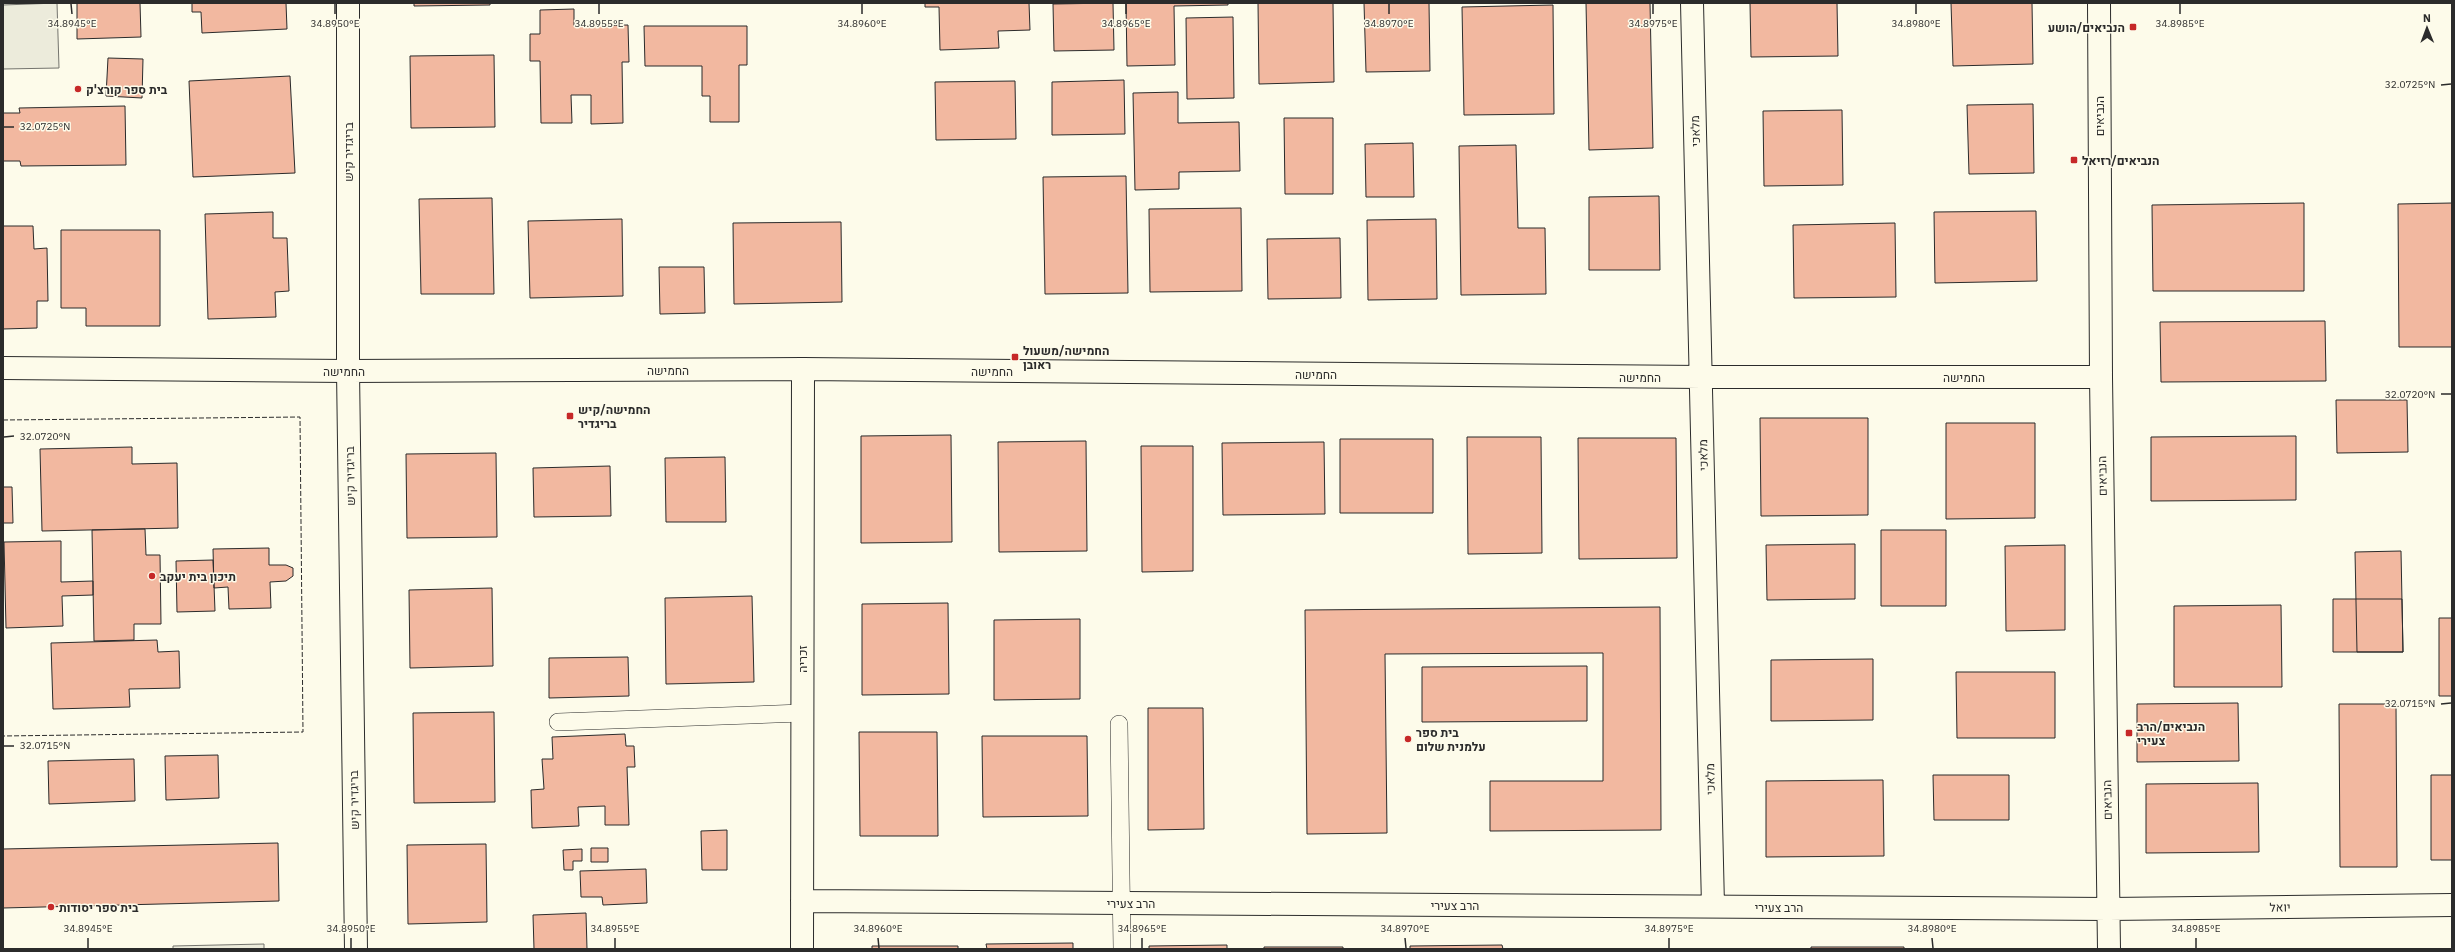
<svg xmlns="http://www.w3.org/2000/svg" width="2455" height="952" viewBox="0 0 2455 952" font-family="'IBM Plex Sans',Heebo,sans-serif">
<rect width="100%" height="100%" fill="#fdfbea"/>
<!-- green -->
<path fill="#ecebdb" stroke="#74746e" d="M 57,3 L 59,68 L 3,69 L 3,5 Z
M 264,944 L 264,949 L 173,949 L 173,946 Z"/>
<!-- building -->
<path fill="#f2b8a0" stroke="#2b2b2b" d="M 77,3 L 140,3 L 141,37 L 77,39 Z
M 192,3 L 286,3 L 287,29 L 202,33 L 201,12 L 192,12 Z
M 414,3 L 490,3 L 490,5 L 414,6 Z
M 925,3 L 1029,3 L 1030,30 L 998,31 L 999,48 L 940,50 L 939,7 L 925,7 Z
M 1113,3 L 1114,50 L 1054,51 L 1053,4 Z
M 1126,3 L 1228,3 L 1228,5 L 1174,6 L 1175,65 L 1127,66 Z
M 1258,3 L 1333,3 L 1334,82 L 1259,84 Z
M 1364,3 L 1429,3 L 1430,71 L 1366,72 Z
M 1586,3 L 1650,3 L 1653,148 L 1589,150 Z
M 1750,3 L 1837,3 L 1838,56 L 1751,57 Z
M 1951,3 L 2032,3 L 2033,64 L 1953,66 Z
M 1553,5 L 1554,114 L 1464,115 L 1462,7 Z
M 574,9 L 574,26 L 628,25 L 629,62 L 622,62 L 623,123 L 591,124 L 591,95 L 571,95 L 572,123 L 541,123 L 540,61 L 530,61 L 530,34 L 540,34 L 540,10 Z
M 1233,17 L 1234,98 L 1187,99 L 1186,18 Z
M 644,26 L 747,26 L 747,65 L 739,65 L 739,122 L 710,122 L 710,96 L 702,96 L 702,66 L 645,66 Z
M 494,55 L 495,127 L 411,128 L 410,56 Z
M 108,58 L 143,59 L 142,98 L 106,96 Z
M 290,76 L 295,173 L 193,177 L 189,81 Z
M 1124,80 L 1125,134 L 1052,135 L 1052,82 Z
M 1015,81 L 1016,139 L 936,140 L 935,82 Z
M 1178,92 L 1178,123 L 1239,122 L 1240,171 L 1179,172 L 1179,189 L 1135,190 L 1133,93 Z
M 2033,104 L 2034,173 L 1969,174 L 1967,105 Z
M 125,106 L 126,165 L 21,166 L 20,161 L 3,161 L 3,113 L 20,113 L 19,108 Z
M 1842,110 L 1843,185 L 1764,186 L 1763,111 Z
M 1284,118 L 1333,118 L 1333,194 L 1285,194 Z
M 1413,143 L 1414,197 L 1366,197 L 1365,144 Z
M 1516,145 L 1518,228 L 1545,228 L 1546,294 L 1461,295 L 1459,146 Z
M 1126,176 L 1128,293 L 1045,294 L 1043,177 Z
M 1659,196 L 1660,270 L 1589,270 L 1589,197 Z
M 492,198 L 494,294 L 421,294 L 419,199 Z
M 2304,203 L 2304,291 L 2153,291 L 2152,205 Z
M 2452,203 L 2452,347 L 2399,347 L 2398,204 Z
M 1241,208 L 1242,291 L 1150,292 L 1149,209 Z
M 2036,211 L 2037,281 L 1935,283 L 1934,212 Z
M 273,212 L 273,238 L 287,238 L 289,291 L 275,292 L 276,317 L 208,319 L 205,214 Z
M 622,219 L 623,296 L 530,298 L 528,221 Z
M 1436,219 L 1437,299 L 1368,300 L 1367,220 Z
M 841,222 L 842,302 L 734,304 L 733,223 Z
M 1895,223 L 1896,297 L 1794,298 L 1793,225 Z
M 3,226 L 33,226 L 34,249 L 47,248 L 48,301 L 37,301 L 37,328 L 3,329 Z
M 61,230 L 160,230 L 160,326 L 86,326 L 86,308 L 61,308 Z
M 1340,238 L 1341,298 L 1268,299 L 1267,239 Z
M 659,267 L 704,267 L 705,313 L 660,314 Z
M 2325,321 L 2326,381 L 2161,382 L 2160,322 Z
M 2336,400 L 2407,400 L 2408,452 L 2337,453 Z
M 1760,418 L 1868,418 L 1868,515 L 1761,516 Z
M 1946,423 L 2035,423 L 2035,518 L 1946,519 Z
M 951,435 L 952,542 L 861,543 L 861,436 Z
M 2296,436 L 2296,500 L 2151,501 L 2151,437 Z
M 1467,437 L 1541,437 L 1542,553 L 1468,554 Z
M 1578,438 L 1676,438 L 1677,558 L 1579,559 Z
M 1340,439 L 1433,439 L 1433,513 L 1340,513 Z
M 1086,441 L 1087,551 L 999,552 L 998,442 Z
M 1324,442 L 1325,514 L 1223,515 L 1222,443 Z
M 1141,446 L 1193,446 L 1193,571 L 1142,572 Z
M 132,447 L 132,464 L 177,463 L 178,528 L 42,531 L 40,449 Z
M 496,453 L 497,537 L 407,538 L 406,454 Z
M 725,457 L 726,522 L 666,522 L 665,458 Z
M 610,466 L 611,516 L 534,517 L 533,468 Z
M 3,487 L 12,487 L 13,523 L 3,523 Z
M 145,529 L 146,555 L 160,555 L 161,624 L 134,624 L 134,640 L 94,641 L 92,530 Z
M 1881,530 L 1946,530 L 1946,606 L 1881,606 Z
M 61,541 L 61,582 L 93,581 L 93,595 L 62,596 L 63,626 L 6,628 L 4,542 Z
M 1855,544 L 1855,599 L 1767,600 L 1766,545 Z
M 2065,545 L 2065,630 L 2006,631 L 2005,546 Z
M 269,548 L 269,565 L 286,565 L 293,568 L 293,576 L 286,581 L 270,582 L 271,608 L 229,609 L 228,587 L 214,588 L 213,549 Z
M 2401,551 L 2403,652 L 2357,652 L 2355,552 Z
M 213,560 L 215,611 L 177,612 L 176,561 Z
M 492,588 L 493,666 L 410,668 L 409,590 Z
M 752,596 L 754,682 L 666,684 L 665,598 Z
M 2333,599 L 2402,599 L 2403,652 L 2333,652 Z
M 948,603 L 949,694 L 862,695 L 862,604 Z
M 2281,605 L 2282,687 L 2174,687 L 2174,606 Z
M 1660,607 L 1661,830 L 1490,831 L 1490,781 L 1603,781 L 1603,653 L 1385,654 L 1387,833 L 1307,834 L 1305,610 Z
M 2439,618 L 2452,618 L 2452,696 L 2439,696 Z
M 1080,619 L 1080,699 L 994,700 L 994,620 Z
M 157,640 L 158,652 L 179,651 L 180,688 L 129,689 L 130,707 L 53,709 L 51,643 Z
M 628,657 L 629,696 L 549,698 L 549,658 Z
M 1873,659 L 1873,720 L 1771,721 L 1771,660 Z
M 1587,666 L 1587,721 L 1422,722 L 1422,667 Z
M 1956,672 L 2055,672 L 2055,738 L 1957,738 Z
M 2238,703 L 2239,761 L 2137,762 L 2137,704 Z
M 2339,704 L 2396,704 L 2397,867 L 2340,867 Z
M 1148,708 L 1203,708 L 1204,829 L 1148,830 Z
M 494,712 L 495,802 L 414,803 L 413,713 Z
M 859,732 L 937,732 L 938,836 L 860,836 Z
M 625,734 L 626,746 L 634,746 L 635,767 L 627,767 L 629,825 L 605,825 L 605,806 L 578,807 L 579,826 L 532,828 L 531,790 L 544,789 L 542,759 L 553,759 L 552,737 Z
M 982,736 L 1087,736 L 1088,816 L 983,817 Z
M 218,755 L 219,798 L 166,800 L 165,756 Z
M 134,759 L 135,801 L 49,804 L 48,761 Z
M 1933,775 L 2009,775 L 2009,820 L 1934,820 Z
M 2431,775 L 2452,775 L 2452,860 L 2431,860 Z
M 1883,780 L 1884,856 L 1766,857 L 1766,781 Z
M 2258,783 L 2259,852 L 2146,853 L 2146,784 Z
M 727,830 L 727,870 L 702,870 L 701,831 Z
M 278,843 L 279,901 L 3,908 L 3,849 Z
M 486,844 L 487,922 L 408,924 L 407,845 Z
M 591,848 L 608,848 L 608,862 L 591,862 Z
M 582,849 L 582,861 L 573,861 L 573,870 L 564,870 L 563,850 Z
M 646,869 L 647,903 L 603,905 L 602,897 L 581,897 L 580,871 Z
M 586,913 L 587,949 L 534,949 L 533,915 Z
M 1073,943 L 1073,949 L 987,949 L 986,944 Z
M 1227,945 L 1227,949 L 1149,949 L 1149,946 Z
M 1502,945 L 1503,949 L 1410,949 L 1410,946 Z
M 872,946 L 958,946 L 958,949 L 872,949 Z
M 1264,947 L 1343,947 L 1343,949 L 1264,949 Z
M 1811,947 L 1904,947 L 1904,949 L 1811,949 Z"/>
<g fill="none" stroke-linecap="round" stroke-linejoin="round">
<defs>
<path id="service" d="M 558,722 L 802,713
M 1119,724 L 1122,949"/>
<path id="minor" d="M 1692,3 L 1713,906
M 2099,3 L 2101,377 L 2109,949
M 802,901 L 2109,909 L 2452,905
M 356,949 L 348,371 L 803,369 L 1702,377 L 2101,377
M 802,949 L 803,369"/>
<path id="tertiary" d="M 3,368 L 348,371 L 348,3"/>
</defs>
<!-- service casing -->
<use href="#service" stroke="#2b2b2b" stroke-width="18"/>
<!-- minor casing -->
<use href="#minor" stroke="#2b2b2b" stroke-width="24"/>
<!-- tertiary casing -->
<use href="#tertiary" stroke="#2b2b2b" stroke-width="24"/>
<!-- service -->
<use href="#service" stroke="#fdfbea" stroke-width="17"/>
<!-- minor -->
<use href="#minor" stroke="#fdfbea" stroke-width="22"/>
<!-- tertiary -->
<use href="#tertiary" stroke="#fdfbea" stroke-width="22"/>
<!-- fence -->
<path stroke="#2b2b2b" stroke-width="1" stroke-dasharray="5 2" stroke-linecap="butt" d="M 3,420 L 300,417 L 303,732 L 3,736"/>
</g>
<!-- ticks -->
<path fill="none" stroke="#2b2b2b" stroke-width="1.5" d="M 71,4 L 72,14M 335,4 L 335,14M 599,4 L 599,14M 862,4 L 862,14M 1126,4 L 1126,14M 1389,4 L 1389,14M 1653,4 L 1653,14M 1916,4 L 1916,14M 2180,4 L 2180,14M 2441,85 L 2451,84M 4,127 L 14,127M 2441,394 L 2451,394M 4,437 L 14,436M 2441,704 L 2451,703M 4,746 L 14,746M 88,938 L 88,948M 351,938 L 351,948M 615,938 L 615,948M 878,938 L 879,948M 1142,938 L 1142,948M 1405,938 L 1406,948M 1669,938 L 1669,948M 1932,938 L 1933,948M 2196,938 L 2196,948"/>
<!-- markers -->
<g fill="#c62828" stroke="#fdfbea" stroke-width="1.5">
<rect x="2129" y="23" width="8" height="8" rx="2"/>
<circle cx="78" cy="89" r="4"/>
<rect x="2070" y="156" width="8" height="8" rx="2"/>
<rect x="1011" y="353" width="8" height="8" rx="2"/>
<rect x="566" y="412" width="8" height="8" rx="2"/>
<circle cx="152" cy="576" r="4"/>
<rect x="2125" y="729" width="8" height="8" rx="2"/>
<circle cx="1408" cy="739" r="4"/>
<circle cx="51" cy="907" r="4"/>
</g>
<g text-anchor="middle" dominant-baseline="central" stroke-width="3" stroke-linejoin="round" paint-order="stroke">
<!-- poi labels -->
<g font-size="12" font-weight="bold" fill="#2b2b2b" stroke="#fdfbea" text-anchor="start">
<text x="2125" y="27" text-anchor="end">הנביאים/הושע</text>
<text x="86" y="89">בית ספר קורצ'ק</text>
<text x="2082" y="160">הנביאים/רזיאל</text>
<text x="1023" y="350">החמישה/משעול<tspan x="1023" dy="14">ראובן</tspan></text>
<text x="578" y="409">החמישה/קיש<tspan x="578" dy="14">בריגדיר</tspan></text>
<text x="160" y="576">תיכון בית יעקב</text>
<text x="2137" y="726">הנביאים/הרב<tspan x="2137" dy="14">צעירי</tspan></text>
<text x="1416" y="732">בית ספר<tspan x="1416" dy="14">עלמנית שלום</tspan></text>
<text x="59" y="907">בית ספר יסודות</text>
</g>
<!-- street labels -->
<g font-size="12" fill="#2b2b2b" stroke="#fdfbea">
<text transform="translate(2099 116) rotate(-90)">הנביאים</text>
<text transform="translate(1695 131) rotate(-92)">מלאכי</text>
<text transform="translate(348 152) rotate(-90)">בריגדיר קיש</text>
<text x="668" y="370">החמישה</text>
<text x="344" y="371">החמישה</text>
<text x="992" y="371">החמישה</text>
<text x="1316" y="374">החמישה</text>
<text x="1640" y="377">החמישה</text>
<text x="1964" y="377">החמישה</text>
<text transform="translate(1703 455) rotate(-91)">מלאכי</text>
<text transform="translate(350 476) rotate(-91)">בריגדיר קיש</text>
<text transform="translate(2102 476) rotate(-91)">הנביאים</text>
<text transform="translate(802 659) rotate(-90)">זכריה</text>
<text transform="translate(1710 779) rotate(-91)">מלאכי</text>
<text transform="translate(354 800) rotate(-91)">בריגדיר קיש</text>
<text transform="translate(2107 800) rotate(-91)">הנביאים</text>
<text x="1131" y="903">הרב צעירי</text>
<text x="1455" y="905">הרב צעירי</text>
<text x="1779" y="907">הרב צעירי</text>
<text transform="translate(2280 907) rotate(-1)">יואל</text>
</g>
</g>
<g font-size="10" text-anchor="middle" fill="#2b2b2b" stroke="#fdfbea" stroke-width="3" stroke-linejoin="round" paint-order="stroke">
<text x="72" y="27">34.8945°E</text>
<text x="335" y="27">34.8950°E</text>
<text x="599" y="27">34.8955°E</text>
<text x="862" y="27">34.8960°E</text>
<text x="1126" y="27">34.8965°E</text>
<text x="1389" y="27">34.8970°E</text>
<text x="1653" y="27">34.8975°E</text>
<text x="1916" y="27">34.8980°E</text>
<text x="2180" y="27">34.8985°E</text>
<text x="2410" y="88">32.0725°N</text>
<text x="45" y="130">32.0725°N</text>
<text x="2410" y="398">32.0720°N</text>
<text x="45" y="440">32.0720°N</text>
<text x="2410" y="707">32.0715°N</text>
<text x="45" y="749">32.0715°N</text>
<text x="88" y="932">34.8945°E</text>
<text x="351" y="932">34.8950°E</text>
<text x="615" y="932">34.8955°E</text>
<text x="878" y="932">34.8960°E</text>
<text x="1142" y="932">34.8965°E</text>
<text x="1405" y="932">34.8970°E</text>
<text x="1669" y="932">34.8975°E</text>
<text x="1932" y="932">34.8980°E</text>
<text x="2196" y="932">34.8985°E</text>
</g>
<!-- border -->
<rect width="2455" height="952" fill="none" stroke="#2b2b2b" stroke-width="8"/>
<!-- north arrow -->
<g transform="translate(2427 28) rotate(359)" stroke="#fdfbea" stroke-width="3" paint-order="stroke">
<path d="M0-3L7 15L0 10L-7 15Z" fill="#2b2b2b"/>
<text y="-6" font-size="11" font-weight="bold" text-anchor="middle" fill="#2b2b2b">N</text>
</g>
</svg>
